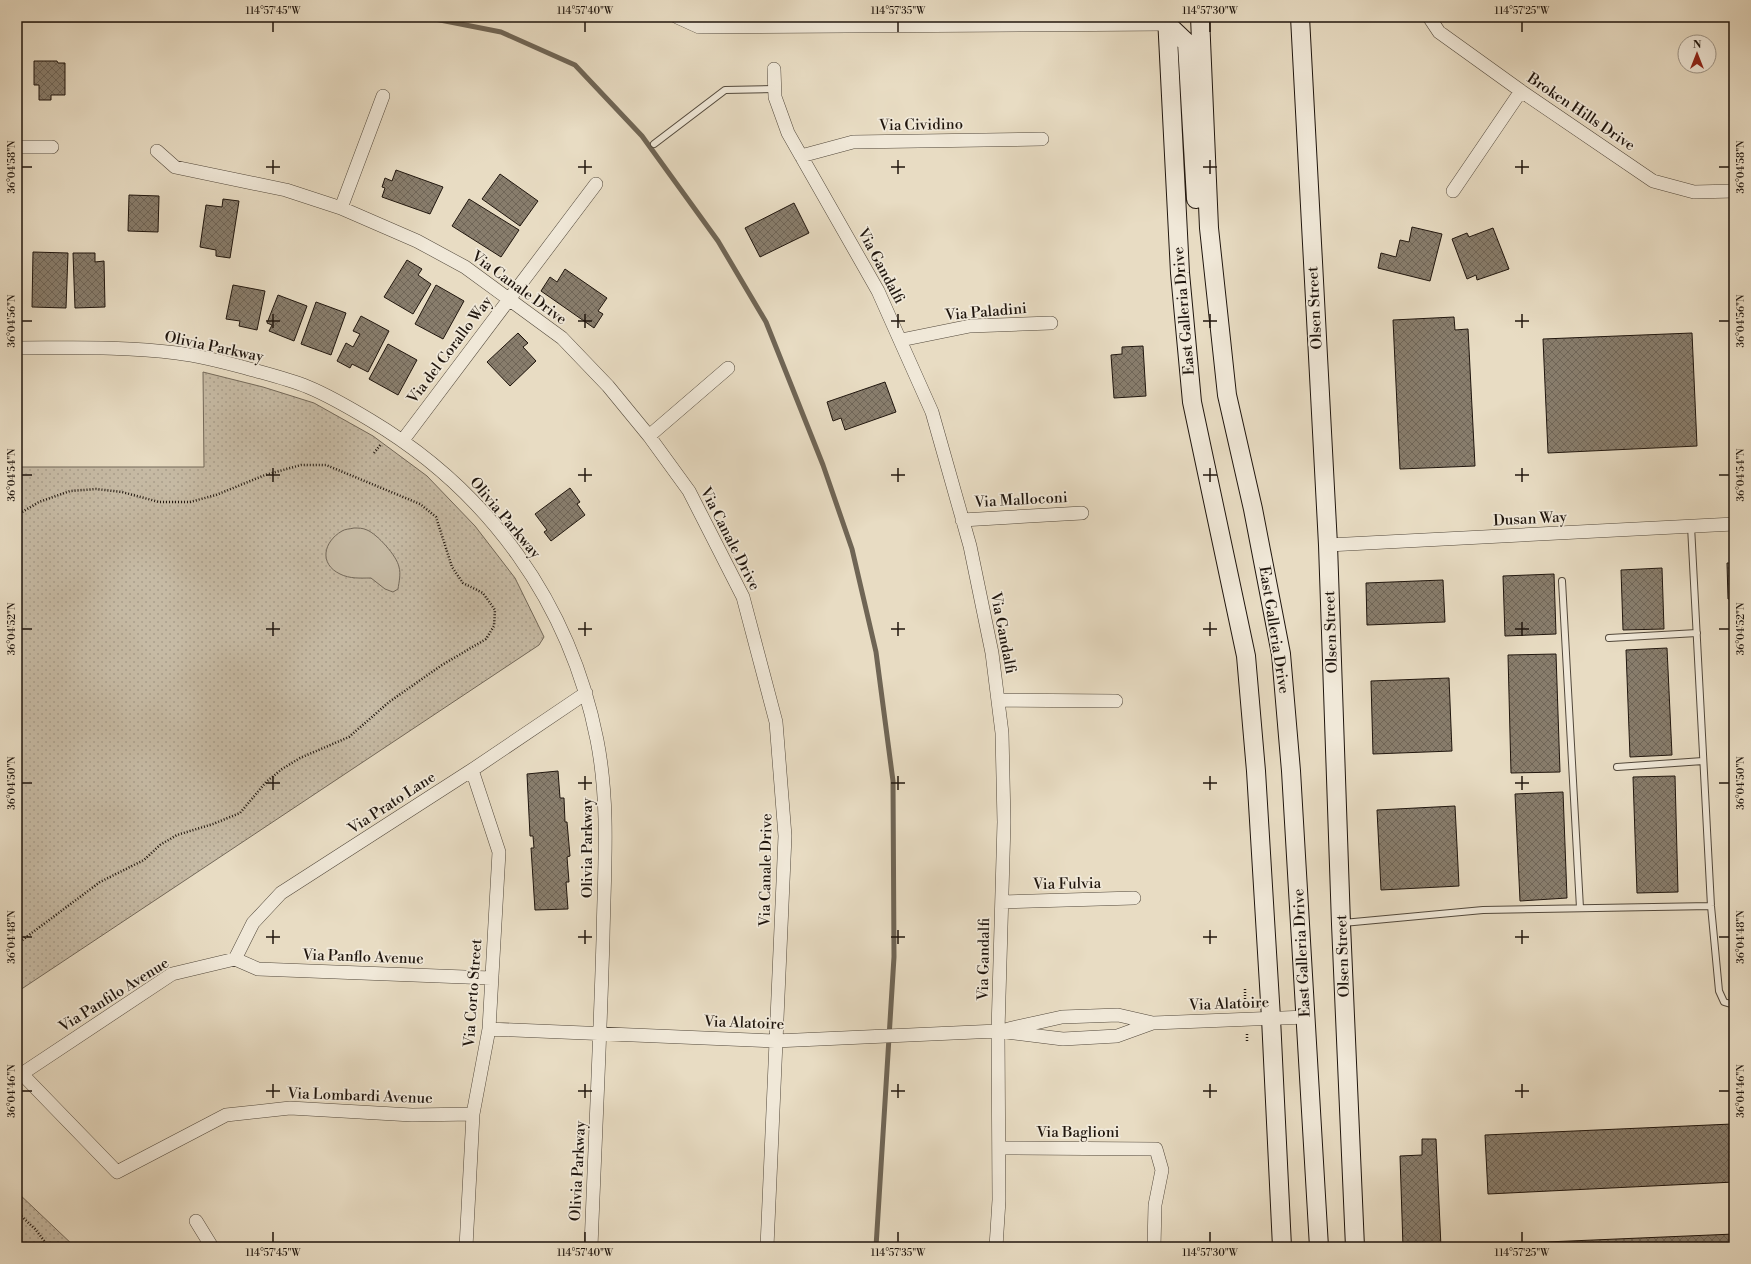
<svg xmlns="http://www.w3.org/2000/svg" width="1751" height="1264" viewBox="0 0 1751 1264" font-family="'Libre Bodoni',serif">
<defs>
<pattern id="grass-dots" width="8" height="8" patternUnits="userSpaceOnUse"><rect width="8" height="8" fill="#c6baa4"/><path d="M2 2h.1M6 6h.1" fill="none" stroke="#aa9f8c" stroke-width="1.8" stroke-linecap="round"/></pattern>
<pattern id="building-cross-hatch" width="8" height="8" patternUnits="userSpaceOnUse"><rect width="8" height="8" fill="#887d6c"/><path d="M0 0l8 8M0 8l8-8" fill="none" stroke="#6f6557"/></pattern>
</defs>
<rect width="100%" height="100%" fill="#e8dcc3"/>
<filter id="stains"><feTurbulence type="fractalNoise" baseFrequency=".005" numOctaves="4"/><feColorMatrix values="0 0 0 0 .2 0 0 0 0 .09 0 0 0 0 .02 0 0 0 .5 -.17"/></filter>
<radialGradient id="worn" r=".72"><stop offset=".6" stop-color="#630" stop-opacity="0"/><stop offset="1" stop-color="#630" stop-opacity=".3"/></radialGradient>
<!-- grass -->
<path fill="url(#grass-dots)" stroke="#736859" d="M 203,372 L 263,387 L 314,403 L 373,436 L 427,476 L 475,526 L 515,578 L 544,637 L 539,645 L 17,992 L 17,467 L 204,467 Z
M 17,1192 L 75,1247 L 17,1247 Z"/>
<!-- green -->
<path fill="#c6baa4" stroke="#736859" d="M 354,528 C 358,528 363,528 367,530 C 377,534 397,556 399,567 C 401,574 399,582 398,589 L 393,592 L 385,589 L 371,578 C 360,578 350,579 340,574 C 319,564 323,542 342,531 C 345,529 350,529 354,528 Z"/>
<g fill="none" stroke-linecap="round" stroke-linejoin="round">
<!-- stream -->
<path stroke="#6f6555" stroke-width="5" d="M 17,20 L 435,19 L 501,32 L 575,65 L 642,136 L 718,241 L 766,322 L 823,465 L 852,549 L 876,652 L 893,781 L 894,957 L 876,1247"/>
</g>
<!-- building -->
<path fill="url(#building-cross-hatch)" stroke="#20160e" d="M 34,61 L 57,61 L 58,63 L 65,63 L 65,95 L 51,95 L 51,100 L 39,100 L 39,85 L 34,85 Z
M 396,170 L 443,187 L 430,214 L 382,197 L 385,188 L 382,187 L 385,178 L 392,181 Z
M 500,174 L 538,201 L 520,226 L 482,199 Z
M 129,195 L 159,196 L 158,232 L 128,231 Z
M 223,199 L 239,201 L 230,258 L 216,256 L 216,250 L 200,247 L 206,205 L 222,207 Z
M 469,199 L 519,230 L 501,257 L 452,226 Z
M 794,203 L 809,233 L 760,257 L 745,228 Z
M 1412,227 L 1442,234 L 1430,281 L 1378,268 L 1381,253 L 1396,257 L 1400,240 L 1409,242 Z
M 1493,228 L 1509,269 L 1477,280 L 1476,275 L 1467,279 L 1452,239 L 1467,233 L 1469,237 Z
M 33,252 L 68,253 L 66,308 L 32,307 Z
M 73,253 L 95,253 L 95,262 L 104,261 L 105,307 L 75,308 Z
M 407,260 L 422,269 L 418,275 L 431,284 L 413,314 L 384,297 Z
M 565,269 L 607,298 L 598,311 L 603,314 L 594,328 L 541,291 L 550,277 L 557,282 Z
M 233,285 L 265,291 L 257,330 L 239,326 L 240,321 L 226,319 Z
M 436,285 L 464,301 L 443,339 L 415,324 Z
M 278,295 L 307,306 L 294,341 L 269,331 L 272,325 L 267,323 Z
M 316,302 L 346,313 L 331,355 L 301,344 Z
M 361,316 L 389,331 L 368,372 L 352,364 L 350,368 L 337,361 L 346,343 L 353,347 L 360,334 L 353,331 Z
M 1454,317 L 1455,330 L 1468,329 L 1475,466 L 1400,469 L 1393,320 Z
M 518,333 L 528,343 L 523,347 L 536,361 L 510,386 L 487,362 Z
M 1692,333 L 1697,446 L 1548,453 L 1543,339 Z
M 388,344 L 417,360 L 398,395 L 369,379 Z
M 1143,346 L 1146,396 L 1114,398 L 1111,355 L 1122,354 L 1122,347 Z
M 885,382 L 896,412 L 845,430 L 841,418 L 833,421 L 827,402 Z
M 570,488 L 580,502 L 577,504 L 585,515 L 551,541 L 544,532 L 547,530 L 535,514 Z
M 1727,563 L 1734,563 L 1734,599 L 1728,599 Z
M 1662,568 L 1664,629 L 1623,630 L 1621,570 Z
M 1554,574 L 1556,634 L 1505,636 L 1503,576 Z
M 1443,580 L 1445,622 L 1367,625 L 1366,583 Z
M 1667,648 L 1672,755 L 1630,757 L 1626,650 Z
M 1556,654 L 1560,772 L 1511,773 L 1508,655 Z
M 1733,657 L 1734,657 L 1734,696 Z
M 1449,678 L 1452,751 L 1373,754 L 1371,681 Z
M 558,771 L 560,798 L 564,798 L 565,822 L 567,822 L 570,856 L 567,857 L 569,882 L 566,882 L 568,909 L 535,910 L 531,848 L 534,848 L 533,836 L 530,836 L 527,774 Z
M 1675,776 L 1678,892 L 1637,893 L 1633,777 Z
M 1563,792 L 1567,898 L 1520,901 L 1515,794 Z
M 1455,806 L 1459,886 L 1381,890 L 1377,810 Z
M 1732,1124 L 1734,1182 L 1488,1194 L 1485,1135 Z
M 1422,1139 L 1436,1139 L 1441,1247 L 1403,1247 L 1400,1156 L 1422,1155 Z
M 1734,1234 L 1734,1247 L 1453,1247 L 1453,1246 Z"/>
<g fill="none" stroke-linecap="round" stroke-linejoin="round">
<defs>
<path id="lane" d="M 654,144 L 725,90 L 775,89
M 1691,526 L 1711,906 L 1719,991 L 1724,1002 L 1734,1005
M 1562,581 L 1580,908
M 1609,638 L 1697,633
M 1617,767 L 1703,761
M 1343,923 L 1483,910 L 1711,906"/>
<path id="street" d="M 677,17 L 699,27 L 1167,24
M 1429,17 L 1439,32 L 1521,91 L 1653,181 L 1694,192 L 1734,191
M 774,69 L 775,97 L 788,133 L 878,291 L 932,412 L 970,546 L 992,653 L 1002,733 L 1004,822 L 998,1031 L 999,1200 L 996,1247
M 17,147 L 52,147
M 157,151 L 175,167 L 286,190 L 341,208 L 417,241 L 465,267 L 562,338 L 608,386 L 649,436 L 689,491 L 743,597 L 776,722 L 785,836 L 767,1247
M 801,156 L 853,142 L 1042,139
M 1453,191 L 1521,91
M 341,208 L 383,96
M 901,340 L 970,326 L 1051,323
M 17,348 C 70,348 124,346 177,353 C 201,356 224,362 246,368 C 267,374 288,379 308,387 C 330,396 350,408 370,420 C 489,491 570,603 597,740 C 610,806 604,873 603,939 C 600,1042 595,1144 591,1247
M 649,436 L 728,368
M 403,440 L 596,184
M 962,520 L 1082,513
M 1328,545 L 1734,524
M 999,700 L 1116,701
M 1002,902 L 1134,898
M 235,959 L 253,923 L 281,893 L 472,770 L 586,693
M 235,959 L 258,969 L 491,978
M 489,1029 L 775,1041 L 998,1031 L 1063,1039 L 1117,1036 L 1153,1023
M 1008,1029 L 1062,1017 L 1118,1015 L 1153,1023 L 1306,1017
M 22,1074 L 117,1172 L 226,1115 L 290,1108 L 412,1115 L 473,1114
M 17,1077 L 172,974 L 235,959
M 999,1148 L 1156,1149 L 1162,1170 L 1155,1205 L 1154,1247
M 196,1221 L 212,1247
M 466,1247 L 473,1114 L 489,1029 L 499,852 L 472,770"/>
<path id="secondary" d="M 1167,17 L 1180,273 L 1192,402 L 1246,656 L 1256,771 L 1271,1018 L 1282,1247
M 1200,17 L 1209,228 L 1227,395 L 1253,509 L 1281,654 L 1291,771 L 1319,1247
M 1300,17 L 1328,545 L 1341,924 L 1355,1247
M 1167,24 L 1187,43 L 1196,199"/>
</defs>
<!-- lane casing -->
<use href="#lane" stroke="#52483b" stroke-width="8"/>
<!-- street casing -->
<use href="#street" stroke="#52483b" stroke-width="14"/>
<!-- secondary casing -->
<use href="#secondary" stroke="#20160e" stroke-width="20"/>
<!-- path -->
<path stroke="#20160e" stroke-width="2.5" stroke-dasharray="1 2" stroke-linecap="butt" d="M 374,453 L 381,444
M 17,515 L 39,502 L 70,491 L 96,489 L 122,492 L 159,502 L 190,502 L 216,495 L 265,475 L 301,465 L 326,465 L 420,504 L 436,517 L 452,567 L 463,583 L 483,593 L 495,610 L 494,626 L 486,639 L 442,665 L 389,702 L 349,737 L 300,758 L 282,769 L 266,782 L 240,813 L 213,824 L 177,835 L 160,845 L 144,860 L 100,882 L 17,944
M 1245,989 L 1245,1005
M 1247,1034 L 1247,1043
M 17,1212 L 35,1229 L 49,1247"/>
<!-- lane -->
<use href="#lane" stroke="#f0e8d8" stroke-width="6"/>
<!-- street -->
<use href="#street" stroke="#f0e8d8" stroke-width="13"/>
<!-- secondary -->
<use href="#secondary" stroke="#f0e8d8" stroke-width="18"/>
</g>
<!-- ticks -->
<path fill="none" stroke="#20160e" stroke-width="1.5" d="M 273,22 L 273,32M 585,22 L 585,32M 898,22 L 898,32M 1210,22 L 1210,32M 1522,22 L 1522,32M 273,160 L 273,174M 585,160 L 585,174M 898,160 L 898,174M 1210,160 L 1210,174M 1522,160 L 1522,174M 22,167 L 32,167M 266,167 L 280,167M 578,167 L 592,167M 891,167 L 905,167M 1203,167 L 1217,167M 1515,167 L 1529,167M 1719,167 L 1729,167M 273,314 L 273,328M 585,314 L 585,328M 898,314 L 898,328M 1210,314 L 1210,328M 1522,314 L 1522,328M 22,321 L 32,321M 266,321 L 280,321M 578,321 L 592,321M 891,321 L 905,321M 1203,321 L 1217,321M 1515,321 L 1529,321M 1719,321 L 1729,321M 273,468 L 273,482M 585,468 L 585,482M 898,468 L 898,482M 1210,468 L 1210,482M 1522,468 L 1522,482M 22,475 L 32,475M 266,475 L 280,475M 578,475 L 592,475M 891,475 L 905,475M 1203,475 L 1217,475M 1515,475 L 1529,475M 1719,475 L 1729,475M 273,622 L 273,636M 585,622 L 585,636M 898,622 L 898,636M 1210,622 L 1210,636M 1522,622 L 1522,636M 22,629 L 32,629M 266,629 L 280,629M 578,629 L 592,629M 891,629 L 905,629M 1203,629 L 1217,629M 1515,629 L 1529,629M 1719,629 L 1729,629M 273,776 L 273,790M 585,776 L 585,790M 898,776 L 898,790M 1210,776 L 1210,790M 1522,776 L 1522,790M 22,783 L 32,783M 266,783 L 280,783M 578,783 L 592,783M 891,783 L 905,783M 1203,783 L 1217,783M 1515,783 L 1529,783M 1719,783 L 1729,783M 273,930 L 273,944M 585,930 L 585,944M 898,930 L 898,944M 1210,930 L 1210,944M 1522,930 L 1522,944M 22,937 L 32,937M 266,937 L 280,937M 578,937 L 592,937M 891,937 L 905,937M 1203,937 L 1217,937M 1515,937 L 1529,937M 1719,937 L 1729,937M 273,1084 L 273,1098M 585,1084 L 585,1098M 898,1084 L 898,1098M 1210,1084 L 1210,1098M 1522,1084 L 1522,1098M 22,1091 L 32,1091M 266,1091 L 280,1091M 578,1091 L 592,1091M 891,1091 L 905,1091M 1203,1091 L 1217,1091M 1515,1091 L 1529,1091M 1719,1091 L 1729,1091M 273,1232 L 273,1242M 585,1232 L 585,1242M 898,1232 L 898,1242M 1210,1232 L 1210,1242M 1522,1232 L 1522,1242"/>
<g text-anchor="middle" dominant-baseline="central" stroke-width="3.5" stroke-linejoin="round" paint-order="stroke">
<!-- street labels -->
<g font-size="15" fill="#20160e" stroke="#f0e8d8">
<text transform="translate(1581 112) rotate(34)">Broken Hills Drive</text>
<text transform="translate(921 125) rotate(-1)">Via Cividino</text>
<text transform="translate(881 266) rotate(62)">Via Gandalfi</text>
<text transform="translate(519 288) rotate(36)">Via Canale Drive</text>
<text transform="translate(1315 308) rotate(-93)">Olsen Street</text>
<text transform="translate(1184 311) rotate(-95)">East Galleria Drive</text>
<text transform="translate(986 312) rotate(-5)">Via Paladini</text>
<text transform="translate(214 347) rotate(12)">Olivia Parkway</text>
<text transform="translate(450 350) rotate(-53)">Via del Corallo Way</text>
<text transform="translate(1021 500) rotate(-3)">Via Malloconi</text>
<text transform="translate(505 518) rotate(50)">Olivia Parkway</text>
<text transform="translate(1530 519) rotate(-3)">Dusan Way</text>
<text transform="translate(730 539) rotate(63)">Via Canale Drive</text>
<text transform="translate(1274 630) rotate(81)">East Galleria Drive</text>
<text transform="translate(1331 632) rotate(-92)">Olsen Street</text>
<text transform="translate(1003 633) rotate(79)">Via Gandalfi</text>
<text transform="translate(392 803) rotate(-33)">Via Prato Lane</text>
<text transform="translate(587 848) rotate(-90)">Olivia Parkway</text>
<text transform="translate(766 870) rotate(-89)">Via Canale Drive</text>
<text transform="translate(1067 884) rotate(-1)">Via Fulvia</text>
<text transform="translate(1302 953) rotate(-93)">East Galleria Drive</text>
<text transform="translate(1343 956) rotate(-92)">Olsen Street</text>
<text transform="translate(363 957) rotate(2)">Via Panflo Avenue</text>
<text transform="translate(984 959) rotate(-89)">Via Gandalfi</text>
<text transform="translate(473 993) rotate(-86)">Via Corto Street</text>
<text transform="translate(114 995) rotate(-32)">Via Panfilo Avenue</text>
<text transform="translate(1229 1004) rotate(-2)">Via Alatoire</text>
<text transform="translate(744 1023) rotate(2)">Via Alatoire</text>
<text transform="translate(360 1096) rotate(2)">Via Lombardi Avenue</text>
<text x="1078" y="1132">Via Baglioni</text>
<text transform="translate(578 1171) rotate(-87)">Olivia Parkway</text>
</g>
</g>
<!-- margin -->
<rect width="1751" height="1264" fill="none" stroke="#e8dcc3" stroke-width="44"/>
<!-- north arrow -->
<g transform="translate(1697 54)"><circle r="19" fill="#f0e8d8" stroke="#9d9487"/>
<path d="M0-3L7 15L0 10L-7 15Z" fill="#8f2418"/>
<text y="-6" font-size="11" font-weight="bold" text-anchor="middle" fill="#20160e">N</text>
</g>
<rect x="22" y="22" width="1707" height="1220" fill="none" stroke="#20160e" stroke-width="1.5"/>
<g font-size="10" text-anchor="middle" fill="#20160e">
<text x="273" y="14">114°57'45"W</text>
<text x="585" y="14">114°57'40"W</text>
<text x="898" y="14">114°57'35"W</text>
<text x="1210" y="14">114°57'30"W</text>
<text x="1522" y="14">114°57'25"W</text>
<text transform="translate(11 167) rotate(-90)" y="4">36°04'58"N</text>
<text transform="translate(1740 167) rotate(-90)" y="4">36°04'58"N</text>
<text transform="translate(11 321) rotate(-90)" y="4">36°04'56"N</text>
<text transform="translate(1740 321) rotate(-90)" y="4">36°04'56"N</text>
<text transform="translate(11 475) rotate(-90)" y="4">36°04'54"N</text>
<text transform="translate(1740 475) rotate(-90)" y="4">36°04'54"N</text>
<text transform="translate(11 629) rotate(-90)" y="4">36°04'52"N</text>
<text transform="translate(1740 629) rotate(-90)" y="4">36°04'52"N</text>
<text transform="translate(11 783) rotate(-90)" y="4">36°04'50"N</text>
<text transform="translate(1740 783) rotate(-90)" y="4">36°04'50"N</text>
<text transform="translate(11 937) rotate(-90)" y="4">36°04'48"N</text>
<text transform="translate(1740 937) rotate(-90)" y="4">36°04'48"N</text>
<text transform="translate(11 1091) rotate(-90)" y="4">36°04'46"N</text>
<text transform="translate(1740 1091) rotate(-90)" y="4">36°04'46"N</text>
<text x="273" y="1256">114°57'45"W</text>
<text x="585" y="1256">114°57'40"W</text>
<text x="898" y="1256">114°57'35"W</text>
<text x="1210" y="1256">114°57'30"W</text>
<text x="1522" y="1256">114°57'25"W</text>
</g>
<rect width="100%" height="100%" filter="url(#stains)"/>
<rect width="100%" height="100%" fill="url(#worn)"/>
</svg>
